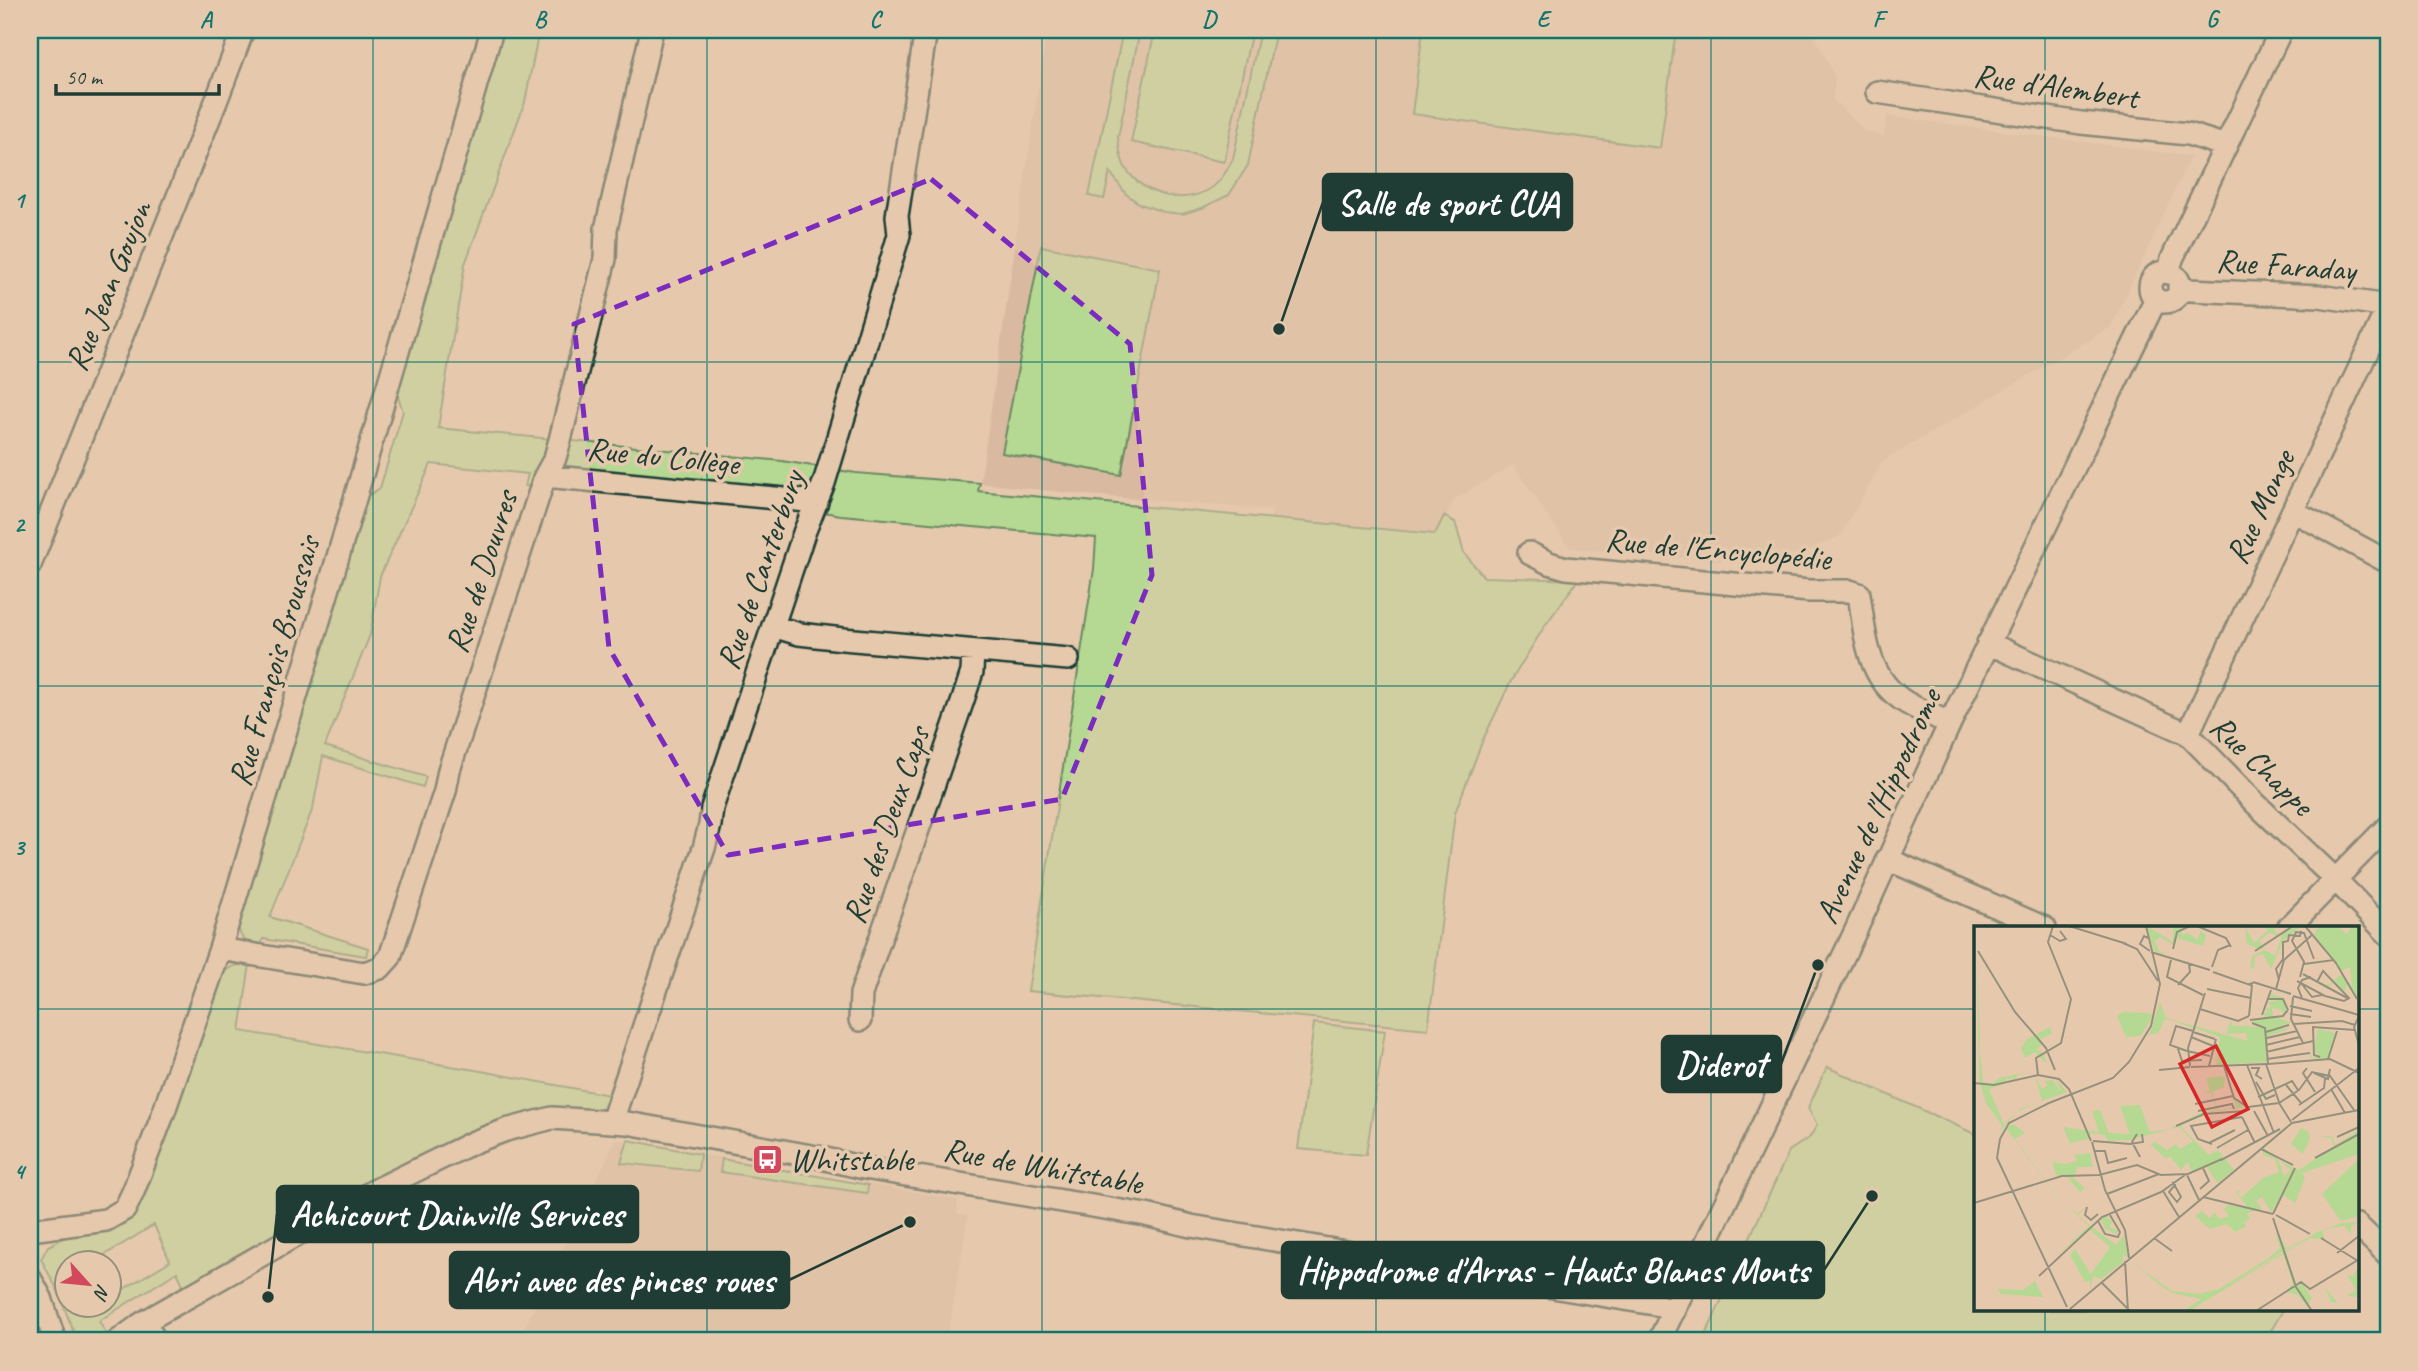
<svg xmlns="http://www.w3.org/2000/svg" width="2418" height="1371" viewBox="0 0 2418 1371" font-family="Caveat,sans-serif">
<rect width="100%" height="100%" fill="#e6c9ad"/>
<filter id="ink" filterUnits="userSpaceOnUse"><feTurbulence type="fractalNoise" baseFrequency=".0143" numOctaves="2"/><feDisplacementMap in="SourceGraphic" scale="14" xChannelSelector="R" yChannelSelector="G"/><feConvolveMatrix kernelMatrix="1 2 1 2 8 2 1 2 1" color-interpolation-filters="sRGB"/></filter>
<g filter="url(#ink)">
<!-- built -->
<path fill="#d9baa0" d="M 1047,30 L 1811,30 L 1835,77 L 1833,99 L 1865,132 L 1884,136 L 1887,116 L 2191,156 L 2111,327 L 1883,461 L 1840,536 L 1806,551 L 1771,559 L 1724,561 L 1570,548 L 1513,465 L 1456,498 L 1436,534 L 1270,519 L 1272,510 L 1087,495 L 980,483 Z
M 616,1139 L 958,1200 L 957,1213 L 968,1216 L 947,1341 L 518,1341 Z"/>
<!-- green -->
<path fill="#b5d892" stroke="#6a8a63" stroke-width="2" fill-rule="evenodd" d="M 502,30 L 539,30 L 525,102 L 465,264 L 438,428 L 782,461 L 856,473 L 980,483 L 978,491 L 1435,534 L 1444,516 L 1455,522 L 1464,553 L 1484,577 L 1578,580 L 1544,627 L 1511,681 L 1482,742 L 1455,813 L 1428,1029 L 1028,991 L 1094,569 L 1096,538 L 841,515 L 792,507 L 525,486 L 528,474 L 431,464 L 380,576 L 370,635 L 325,746 L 426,777 L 423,787 L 323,756 L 313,808 L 270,917 L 368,948 L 366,956 L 263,939 L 260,948 C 247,944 241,941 238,926 L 295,742 L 304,704 L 366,497 L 380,488 L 403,411 L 398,397 L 403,372 Z
M 1123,30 L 1140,30 L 1118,137 C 1119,149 1121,164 1129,173 C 1148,196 1183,205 1210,189 C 1221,182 1227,170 1233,159 L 1260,30 L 1276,30 L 1248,165 L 1229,195 L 1202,208 L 1182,214 L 1164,212 L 1140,204 L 1126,194 L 1110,172 L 1104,199 L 1089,196 Z
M 1155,30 L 1252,30 L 1224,162 L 1131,142 Z
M 1423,30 L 1676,30 L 1660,148 L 1412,114 Z
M 1041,246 L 1160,269 L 1121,475 L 1002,453 Z
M 250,964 L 240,1031 L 481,1071 L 620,1097 L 612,1121 L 506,1130 L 189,1297 L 177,1272 L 99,1321 L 109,1339 L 101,1341 L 82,1341 L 80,1336 L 74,1333 L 57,1289 L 41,1259 L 48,1246 L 73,1233 L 95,1234 L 120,1225 L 134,1214 L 221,976 C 229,965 237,965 250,964 ZM 154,1225 L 170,1261 L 109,1298 L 108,1304 L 99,1305 L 82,1314 L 77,1305 L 66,1304 L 66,1286 L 63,1280 L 66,1278 L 66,1262 L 93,1262 Z
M 1314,1023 L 1385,1031 L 1366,1155 L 1298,1149 Z
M 1827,1067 L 1975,1134 L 1975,1310 L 2283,1310 L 2265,1341 L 1703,1341 L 1789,1151 L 1810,1137 L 1817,1125 L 1808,1108 Z
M 628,1140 L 700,1154 L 698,1171 L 621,1163 Z
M 722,1159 L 868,1185 L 867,1193 L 720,1172 Z"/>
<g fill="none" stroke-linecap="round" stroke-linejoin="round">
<defs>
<path id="minor" d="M 1877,92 L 2081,123 L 2188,134 L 2226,146
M2150 287a15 15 0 1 1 30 0a15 15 0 1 1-30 0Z
M 2168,273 L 2172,259 L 2281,30
M 2179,287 L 2190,290 L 2319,296 L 2388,306
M 545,476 L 817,502
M 2293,511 L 2388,562
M 1529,553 L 1549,563 L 1566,568 L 1809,591 L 1850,591 L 1859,594 C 1866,640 1867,684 1914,707 C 1926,713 1938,718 1950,723
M 30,565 L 217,99 L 243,30
M 773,626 L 799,634 L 843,639 L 1068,659
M 1988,643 L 2188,734 L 2256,804 L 2336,880 L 2388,934
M 2188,734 L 2388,307
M 1887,859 L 2045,928
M 2288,928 L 2388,826
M 220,949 L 364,973 L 380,968 L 390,957 L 445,791 L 449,770 L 545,476 L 555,458 L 560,440 L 605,259 L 606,229 L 652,30
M 860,1020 L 861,994 L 963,700 L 972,672 L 973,651
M 612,1121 L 704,848 L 710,825 L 712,808 L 804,533 L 824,483 L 899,235 L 897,216 L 926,30
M 2357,1225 L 2388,1255
M 30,1230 L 106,1220 L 125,1209 L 133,1192 L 162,1117 L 220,949 L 330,584 L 492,30
M 30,1278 L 41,1298 L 55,1341
M 144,1322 L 156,1341
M 118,1341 L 144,1322 L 372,1192 L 474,1142 L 506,1130 L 552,1118 L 627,1123 L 817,1157 L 864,1168 L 1146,1215 L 1191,1226 L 1654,1304 L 1674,1311
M 1659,1341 L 1856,930 L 1950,723 L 2156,299"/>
</defs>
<!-- minor casing -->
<use href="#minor" stroke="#1f3d34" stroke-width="26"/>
<!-- minor -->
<use href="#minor" stroke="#e6c9ad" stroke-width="21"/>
</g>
</g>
<!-- marked area -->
<path d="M0 0H2418V1371H0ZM 931,179 L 1130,344 L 1152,575 L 1062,799 L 728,855 L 609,648 L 574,324 Z" fill="#e6c9ad" fill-opacity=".55" fill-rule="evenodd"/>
<path fill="none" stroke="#7b2cbf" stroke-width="5" stroke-dasharray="14 9" stroke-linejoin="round" d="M 931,179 L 1130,344 L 1152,575 L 1062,799 L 728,855 L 609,648 L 574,324 Z"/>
<!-- grid -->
<path fill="none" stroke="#0f766e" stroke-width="2" stroke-opacity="0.55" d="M 373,30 L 373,1341M 707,30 L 707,1341M 1042,30 L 1042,1341M 1376,30 L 1376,1341M 1711,30 L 1711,1341M 2045,30 L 2045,928M 30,362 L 2388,362M 30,686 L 2388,686M 30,1009 L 1975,1009M 2357,1009 L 2388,1009M 2045,1310 L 2045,1341"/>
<!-- icons -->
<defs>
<symbol id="bus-square" viewBox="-11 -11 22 22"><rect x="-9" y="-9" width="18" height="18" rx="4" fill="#d1495b" stroke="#e6c9ad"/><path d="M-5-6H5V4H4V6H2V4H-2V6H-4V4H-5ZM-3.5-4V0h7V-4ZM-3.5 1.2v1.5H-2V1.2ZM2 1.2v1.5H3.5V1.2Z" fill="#fff"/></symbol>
</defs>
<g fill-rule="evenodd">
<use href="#bus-square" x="750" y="1142" width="35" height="35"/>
</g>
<g text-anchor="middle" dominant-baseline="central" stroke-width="7" stroke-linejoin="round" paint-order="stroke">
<!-- street labels -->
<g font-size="33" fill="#1f3d34" stroke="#e6c9ad">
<text transform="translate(2056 86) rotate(8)">Rue d'Alembert</text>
<text transform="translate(2286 265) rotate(4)">Rue Faraday</text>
<text transform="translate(108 286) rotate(-68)">Rue Jean Goujon</text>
<text transform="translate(663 456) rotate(6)">Rue du Collège</text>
<text transform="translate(2260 507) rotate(-65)">Rue Monge</text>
<text transform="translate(1718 549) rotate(5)">Rue de l'Encyclopédie</text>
<text transform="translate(760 570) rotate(-71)">Rue de Canterbury</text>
<text transform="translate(481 572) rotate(-72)">Rue de Douvres</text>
<text transform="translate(274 661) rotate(-74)">Rue François Broussais</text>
<text transform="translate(2262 765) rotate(44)">Rue Chappe</text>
<text transform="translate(1878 806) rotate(-65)">Avenue de l'Hippodrome</text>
<text transform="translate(886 825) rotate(-71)">Rue des Deux Caps</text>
<text transform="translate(1043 1166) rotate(10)">Rue de Whitstable</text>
</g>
<!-- poi labels -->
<g font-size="33" fill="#1f3d34" stroke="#e6c9ad" text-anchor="start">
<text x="790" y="1160">Whitstable</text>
</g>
</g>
<!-- overview -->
<g transform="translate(1974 926)">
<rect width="385" height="385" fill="#e6c9ad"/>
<path d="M 173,0 L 199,16 L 199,0 L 207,0 L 208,9 L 214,7 L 224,14 L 226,5 L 232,9 L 229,20 L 203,12 L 200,23 L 200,19 L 186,11 L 181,15 L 185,25 L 192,28 L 188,28 L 180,25 ZM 271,0 L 280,17 L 294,4 L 288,0 L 304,0 L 300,4 L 305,9 L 319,0 L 327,0 L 309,15 L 297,43 L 289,28 L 281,30 L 280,44 L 276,40 L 279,29 L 291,24 L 301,30 L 308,9 L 303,11 L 296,6 L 285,15 L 291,22 L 285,23 L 273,18 ZM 346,0 L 363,0 L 373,8 L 378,0 L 385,0 L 385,74 L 373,59 L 370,66 L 360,55 L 353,63 L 344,56 L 354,59 L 368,48 L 378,60 L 376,41 L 367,45 L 340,8 ZM 3,25 L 6,111 L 5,138 L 6,126 L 9,156 L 18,158 L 25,152 L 54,146 L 42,150 L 43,154 L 32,152 L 33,157 L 15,163 L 30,198 L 46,183 L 63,177 L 43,186 L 26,205 L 28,199 L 12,177 L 5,154 ZM 295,67 L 310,72 L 313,81 L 309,90 L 308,84 L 298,82 L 299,90 L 317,97 L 303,102 L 316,103 L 294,110 L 293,136 L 242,139 L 246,111 L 220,102 L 200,95 L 191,93 L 184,107 L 175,109 L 186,76 L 192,92 L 274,115 L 271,107 L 252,108 L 257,94 L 259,100 L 272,100 L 273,93 L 273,100 L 290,102 L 277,95 L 291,92 L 290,87 L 297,85 L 290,84 L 298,80 L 293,77 L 307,73 L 294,74 ZM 149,86 L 172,87 L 179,89 L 167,110 L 152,111 L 143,90 ZM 76,101 L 78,108 L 66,113 L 69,118 L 62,123 L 69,127 L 73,138 L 61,126 L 51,132 L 47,122 L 53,113 ZM 344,103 L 361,107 L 354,133 L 337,133 L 336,125 L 339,133 L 345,129 L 340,125 ZM 61,150 L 68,163 L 73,160 L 71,155 L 78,154 L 88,166 L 82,153 L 93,166 L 68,175 ZM 246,150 L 251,152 L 250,161 L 238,166 L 244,184 L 262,181 L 259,170 L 272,181 L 244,185 L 209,197 L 208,202 L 235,229 L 244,224 L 260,244 L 243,257 L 233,241 L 218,246 L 214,236 L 207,244 L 196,230 L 192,233 L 176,218 L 171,220 L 181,216 L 193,224 L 202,218 L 206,223 L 219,215 L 205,201 L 155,214 L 134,215 L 131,209 L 117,207 L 115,213 L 96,217 L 89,201 L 125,206 L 118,185 L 126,184 L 135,207 L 156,208 L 146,180 L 166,179 L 176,206 L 196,203 L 224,188 L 243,184 L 237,167 L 230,167 L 236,165 L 232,152 ZM 39,198 L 51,207 L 41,213 L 86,274 L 103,288 L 113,280 L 104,289 L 116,300 L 132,290 L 136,291 L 132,292 L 139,295 L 135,301 L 145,305 L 142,308 L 131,303 L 128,294 L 118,301 L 142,319 L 150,309 L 154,331 L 149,329 L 149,336 L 127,353 L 120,350 L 116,363 L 116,354 L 111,356 L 96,329 L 101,323 L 117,348 L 136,321 L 115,303 L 81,331 L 115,300 L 84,272 L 32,202 ZM 327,202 L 334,205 L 336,213 L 329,228 L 317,218 ZM 385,204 L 385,228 L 328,247 L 331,252 L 321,277 L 309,269 L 297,286 L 288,271 L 282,275 L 288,283 L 273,287 L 276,293 L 270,296 L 272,300 L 261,306 L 253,298 L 236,303 L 221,290 L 228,285 L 235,292 L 241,287 L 246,293 L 255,290 L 250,283 L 254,279 L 273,281 L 262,266 L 268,263 L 264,267 L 267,272 L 289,252 L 305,246 L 301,233 L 289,229 L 289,221 L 304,233 L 310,250 L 317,244 L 305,234 L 325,244 L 360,220 L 357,212 L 346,210 L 358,210 L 361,219 ZM 116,227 L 119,241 L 104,241 L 99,252 L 111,262 L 106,266 L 92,250 L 83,251 L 78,236 L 92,238 L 103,235 L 100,229 ZM 385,233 L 385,290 L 367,295 L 348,268 ZM 385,296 L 377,300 L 377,309 L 371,300 L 356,302 L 348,305 L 351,313 L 336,312 L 312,326 L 322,357 L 328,357 L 338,372 L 333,381 L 324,369 L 312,366 L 319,357 L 309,328 L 215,385 L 209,385 L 228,373 L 198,367 L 190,362 L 158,336 L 198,365 L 226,368 L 245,363 L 295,332 L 306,322 L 301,305 L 313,322 L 335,309 L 238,370 L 343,306 L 368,297 ZM 385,339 L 385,371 L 373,370 L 362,377 L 357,376 L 351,361 L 363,376 L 376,368 L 382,364 L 373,349 L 379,350 ZM 61,355 L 69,371 L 27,368 L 23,363 L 49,364 Z" fill="#b5d892"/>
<path fill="none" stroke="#96917d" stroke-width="2" d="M 95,0 L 153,18M 223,0 L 252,12 L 257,21M 331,0 L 362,37 L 383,73M 76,9 L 86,15 L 92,13 L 86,5M 174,12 L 170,10 L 166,18 L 176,25M 149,17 L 163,23 L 184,55M 199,23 L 203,6 L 216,0M 4,25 L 41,86 L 72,122 L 81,144M 281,25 L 319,0M 177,26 L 236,44M 309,33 L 309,16 L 314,15 L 315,9 L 326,10 L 327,5M 197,34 L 193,51 L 229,69M 330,38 L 360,34M 238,41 L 244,24 L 256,19M 239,46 L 276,59 L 279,57 L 275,58M 329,48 L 375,73M 326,51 L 330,36 L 318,15 L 322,6 L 330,7 L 340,33M 305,54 L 302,43 L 309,33M 323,55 L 351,70 L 370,75 L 375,72 L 349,45 L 343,56M 279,56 L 317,68M 327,57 L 338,71 L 348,69M 204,59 L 216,46 L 215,38M 233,63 L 277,72M 302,63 L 310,34 L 339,8M 319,70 L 385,89M 319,71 L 317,93 L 329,117M 328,72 L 324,62 L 328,54 L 337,51M 293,73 L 309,73 L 314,84M 316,80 L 338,85M 226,83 L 264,95 L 275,90M 316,88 L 337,91M 288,89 L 297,64M 275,90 L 278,59M 385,90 L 380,101 L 385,119M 276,94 L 309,90 L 314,84M 278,97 L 291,102 L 294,138 L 356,133 L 385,147M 319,98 L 368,95 L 381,99M 219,106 L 241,113M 292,106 L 315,99M 217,111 L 239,120M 293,112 L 323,105M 292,119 L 326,111M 204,123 L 208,135 L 228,134M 213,125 L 196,119 L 202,100 L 219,105M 213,125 L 236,130M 292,126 L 339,115M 346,131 L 340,129 L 339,101 L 381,104M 293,133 L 336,127M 354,133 L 363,105M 273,139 L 300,207M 216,140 L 214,122 L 231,67M 235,140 L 242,113M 250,140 L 260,172 L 274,181M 217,141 L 292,138 L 305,176M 277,142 L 285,142 L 282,149 L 288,153M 333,142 L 329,147 L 341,166M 185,144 L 216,141M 340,147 L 354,153 L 356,143M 64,149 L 62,132 L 87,117 L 97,73 L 74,16 L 79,0M 282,156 L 292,173 L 301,169M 0,157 L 20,159 L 64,149 L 85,153 L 95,163 L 117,215M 312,159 L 327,177M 357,163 L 371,187M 325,164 L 338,146 L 356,150 L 380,184M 284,171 L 318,155 L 324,164M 75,177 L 35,197 L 26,213 L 23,232 L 93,381M 75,177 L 139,152 L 155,136 L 177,100 L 186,58 L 172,0M 305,177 L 317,196M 221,178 L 259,170M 325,179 L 350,162 L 351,153M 274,181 L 305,177 L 325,164M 224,185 L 258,178 L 260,183M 280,185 L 294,210M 268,191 L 281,217M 318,194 L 385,142M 202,200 L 230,188 L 271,185M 163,208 L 158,216 L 166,231M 363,211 L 385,201M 119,215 L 156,218 L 169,216 L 168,208M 118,216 L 131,264 L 151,304 L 155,332M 235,217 L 261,204M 238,218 L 224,213 L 217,200 L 268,191M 243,222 L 274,204M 287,223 L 319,239M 121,225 L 131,225 L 134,237 L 153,232M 341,232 L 385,208M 247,234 L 306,203M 186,249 L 214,248 L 248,233M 213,249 L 225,274M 198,256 L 201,259 L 201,260 L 207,271 L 203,276 L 195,266 L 201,259M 226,263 L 235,255 L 229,242M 189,265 L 205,291M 133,268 L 185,248M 229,271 L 299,288M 0,277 L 88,250 L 125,249 L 163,239 L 187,249M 113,281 L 111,289 L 117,294 L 124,288M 299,288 L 321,242M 302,289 L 336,308M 299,292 L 322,361 L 338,385M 124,295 L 131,308 L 144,311 L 146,306 L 136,289M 180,312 L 198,325M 347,312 L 384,335M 363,327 L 385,310M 151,335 L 154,385M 65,350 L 128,291 L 187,266 L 211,249M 128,357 L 156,385M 96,383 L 318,197 L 385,184M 282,385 L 327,356 L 336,363 L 384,334"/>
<path fill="#d62828" fill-opacity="0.15" stroke="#d62828" stroke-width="3.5" d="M 242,120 L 274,183 L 238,201 L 206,138 Z"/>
<rect width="385" height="385" fill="none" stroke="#1f3d34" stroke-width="3.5"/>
</g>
<!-- callouts -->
<path fill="none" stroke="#1f3d34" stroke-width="2.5" d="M1279 329L1323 202M1818 965L1781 1064M268 1297L277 1214M1872 1196L1824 1270M910 1222L789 1280"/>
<g fill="#1f3d34" stroke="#e6c9ad" stroke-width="2.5">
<circle cx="1279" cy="329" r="7"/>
<circle cx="1818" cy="965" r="7"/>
<circle cx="268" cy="1297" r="7"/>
<circle cx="1872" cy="1196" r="7"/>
<circle cx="910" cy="1222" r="7"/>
</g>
<g fill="#1f3d34" stroke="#1f3d34" stroke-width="2.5">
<rect x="1323" y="174" width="249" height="56" rx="7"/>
<rect x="1662" y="1036" width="119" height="56" rx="7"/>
<rect x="277" y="1186" width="361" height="56" rx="7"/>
<rect x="1282" y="1242" width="542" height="56" rx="7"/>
<rect x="450" y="1252" width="339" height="56" rx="7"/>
</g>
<g font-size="35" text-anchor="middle" font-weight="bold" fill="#fff">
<text x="1448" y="215">Salle de sport CUA</text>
<text x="1721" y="1076">Diderot</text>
<text x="457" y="1226">Achicourt Dainville Services</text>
<text x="1553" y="1282">Hippodrome d'Arras - Hauts Blancs Monts</text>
<text x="619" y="1292">Abri avec des pinces roues</text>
</g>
<!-- margin -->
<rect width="2418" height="1371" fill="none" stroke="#e6c9ad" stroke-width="77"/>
<!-- north arrow -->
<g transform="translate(88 1284) rotate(117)"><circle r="33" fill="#e6c9ad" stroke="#96917d" stroke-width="2"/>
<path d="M0-5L12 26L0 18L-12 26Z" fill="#d1495b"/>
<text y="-10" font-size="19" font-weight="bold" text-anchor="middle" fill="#1f3d34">N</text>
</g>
<!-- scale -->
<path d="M56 84v10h163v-10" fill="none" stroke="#1f3d34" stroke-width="3.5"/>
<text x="66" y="84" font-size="21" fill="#1f3d34" stroke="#e6c9ad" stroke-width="5" paint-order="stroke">50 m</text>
<rect x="38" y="38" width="2342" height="1294" fill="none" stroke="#0f766e" stroke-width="2.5"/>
<g font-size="23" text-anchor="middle" font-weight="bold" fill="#0f766e">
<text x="206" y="27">A</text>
<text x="540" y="27">B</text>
<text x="875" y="27">C</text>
<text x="1209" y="27">D</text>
<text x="1543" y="27">E</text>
<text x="1878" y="27">F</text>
<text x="2212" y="27">G</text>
<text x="19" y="208">1</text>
<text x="19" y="532">2</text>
<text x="19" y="855">3</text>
<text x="19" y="1179">4</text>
</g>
</svg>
